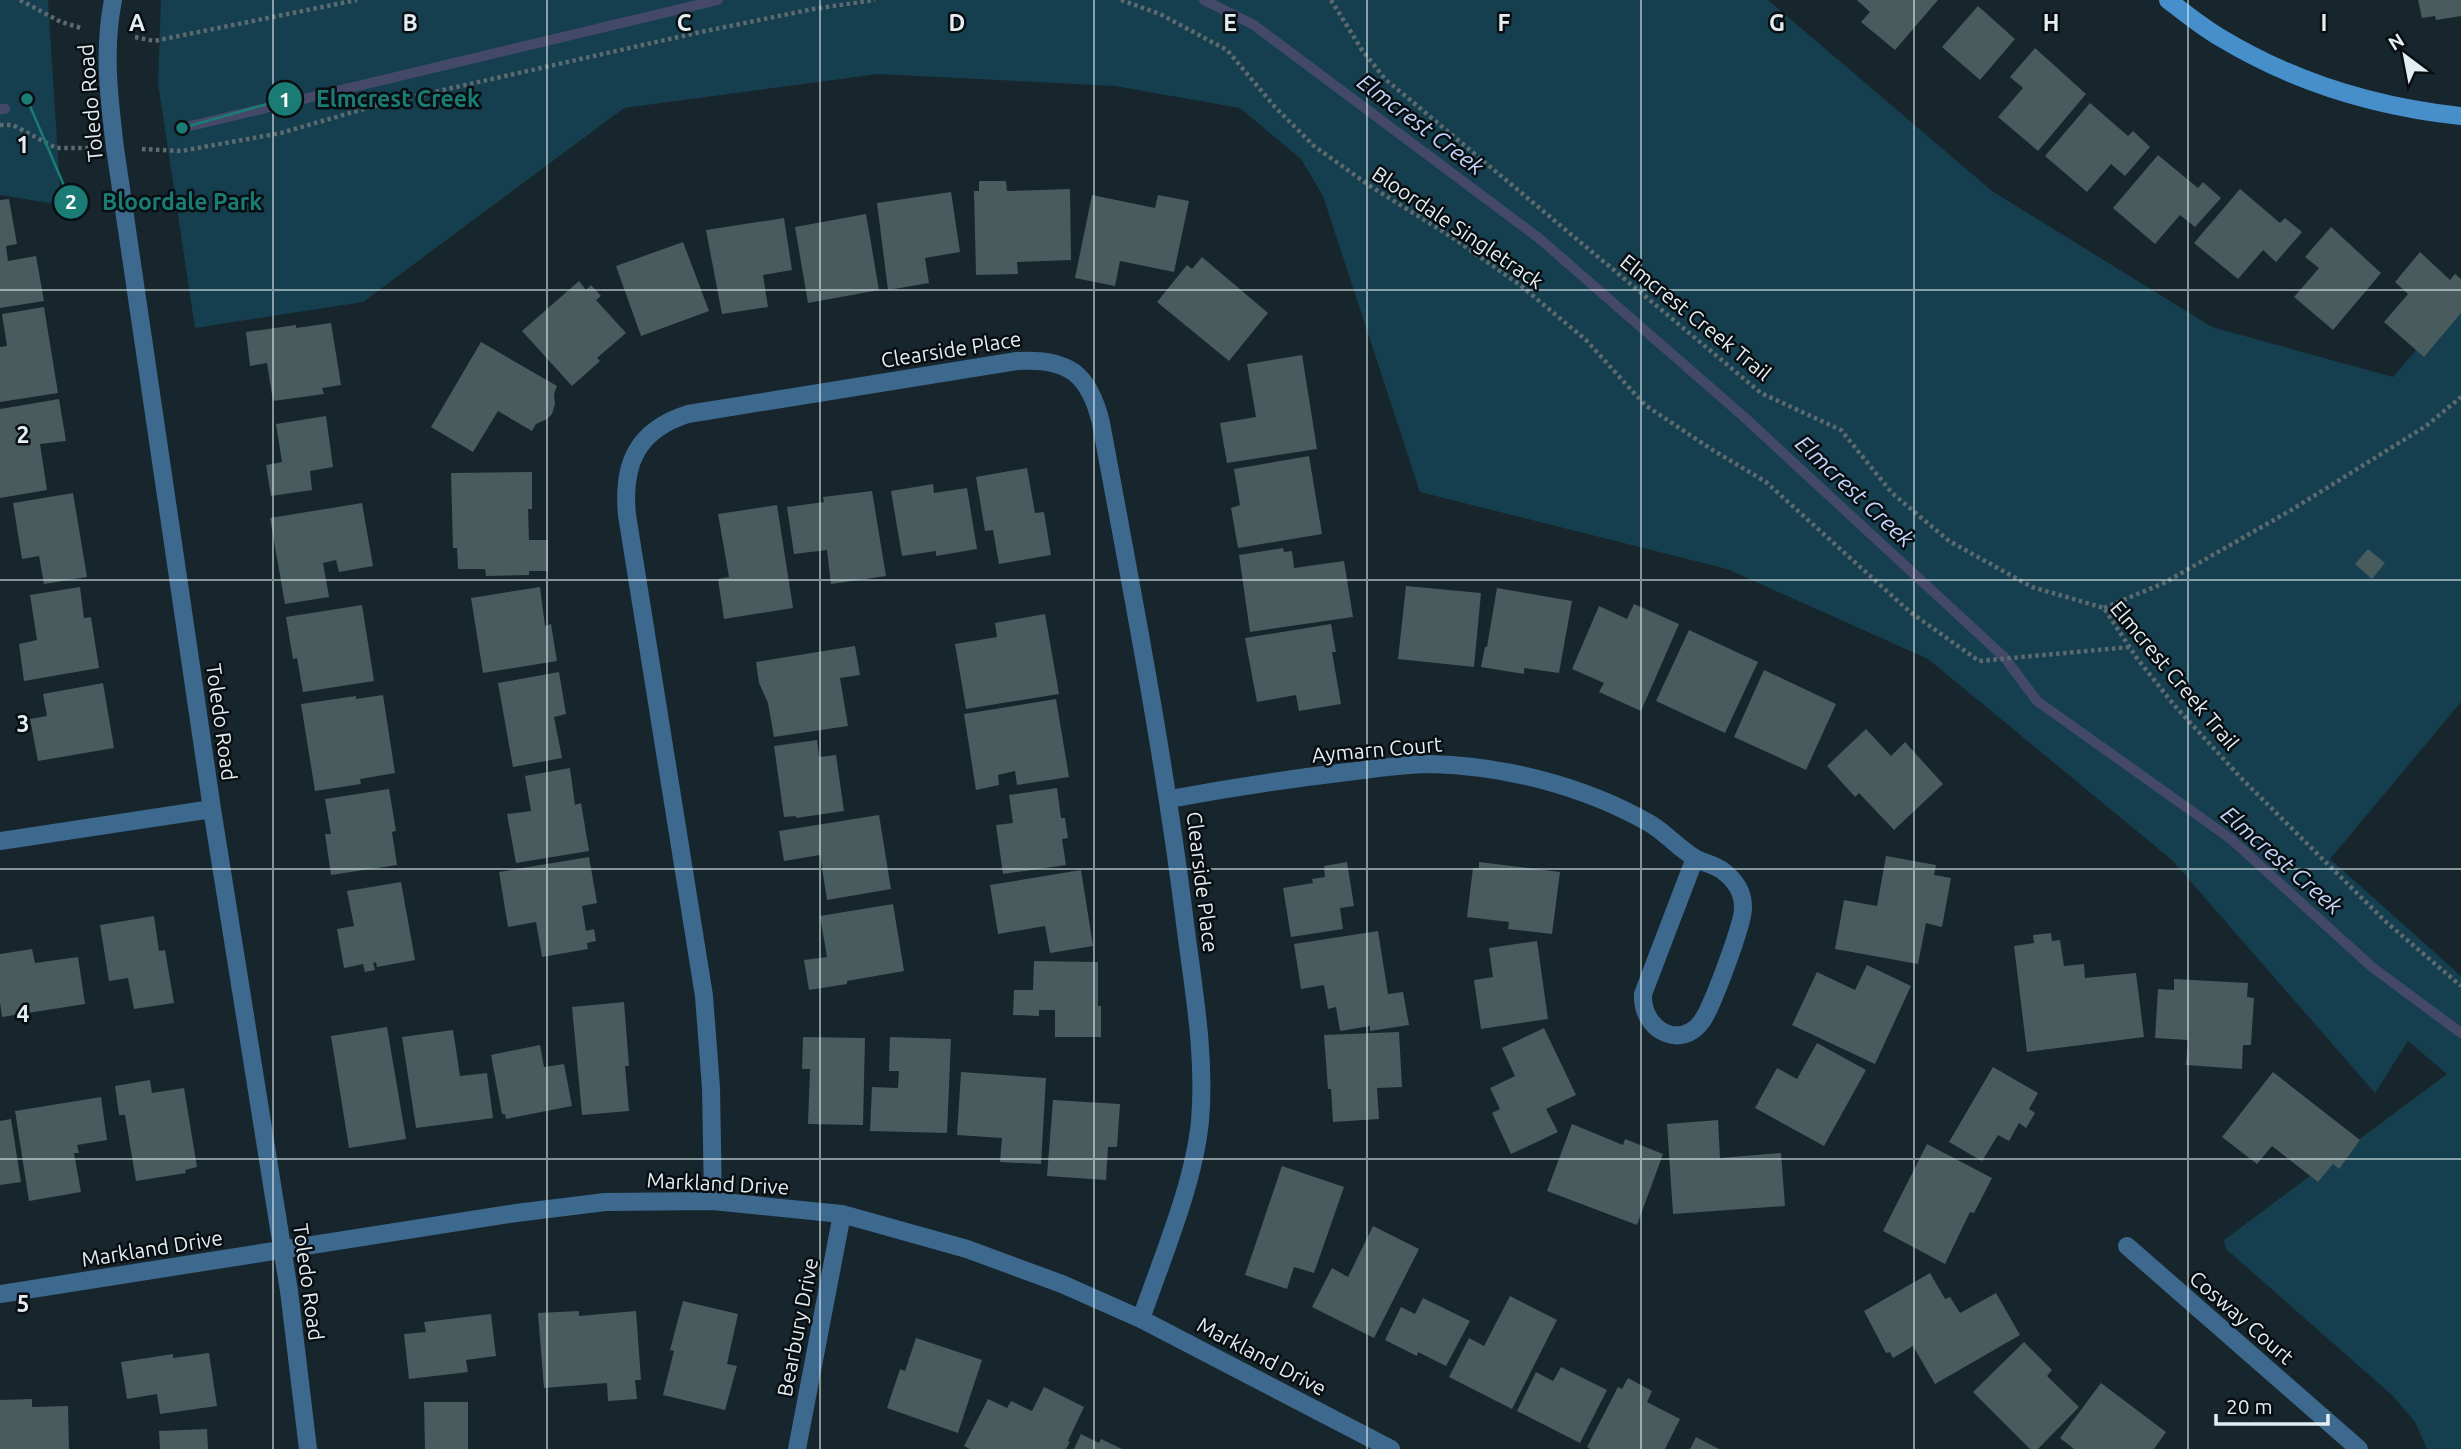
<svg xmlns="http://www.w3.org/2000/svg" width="2461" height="1449" viewBox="0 0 2461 1449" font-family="Ubuntu,sans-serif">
<rect width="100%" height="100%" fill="#17262c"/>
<!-- green -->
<path fill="#153f4e" d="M 0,0 L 48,0 L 61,205 L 0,195 Z
M 161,0 L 1768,0 L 1992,191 L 2212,327 L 2393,377 L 2461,298 L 2461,702 L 2330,859 L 2461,976 L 2461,1449 L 2427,1449 L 2415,1422 L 2393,1396 L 2226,1249 L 2224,1240 L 2447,1074 L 2408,1041 L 2375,1093 L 2172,860 L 1928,659 L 1727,569 L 1420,492 L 1323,196 L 1301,159 L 1240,108 L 1115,86 L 878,74 L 624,108 L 363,302 L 195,328 L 158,83 Z"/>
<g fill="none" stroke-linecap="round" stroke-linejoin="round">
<!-- stream -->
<path stroke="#444969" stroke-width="10" d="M 1204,0 L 1254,25 L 1540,239 L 1743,416 L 2005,658 L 2037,701 L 2231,839 L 2372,967 L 2461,1033
M 0,109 L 5,109
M 182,128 L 718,0"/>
</g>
<!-- building -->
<path fill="#485b5d" d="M 1857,0 L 1938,0 L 1895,50 L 1861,22 L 1870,12 Z
M 2418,0 L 2461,0 L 2461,16 L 2436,20 L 2435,16 L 2422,18 Z
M 1978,6 L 2015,39 L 1980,80 L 1942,47 Z
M 2035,48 L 2086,94 L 2038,151 L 1998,117 L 2023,88 L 2010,77 Z
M 2090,103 L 2128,136 L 2133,131 L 2150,147 L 2125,176 L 2111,164 L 2087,192 L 2045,156 Z
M 2158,155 L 2198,188 L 2203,182 L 2221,198 L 2195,227 L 2180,215 L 2155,244 L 2113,208 Z
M 979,181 L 1006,181 L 1007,191 L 1070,189 L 1071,260 L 1017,262 L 1018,274 L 976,275 L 974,191 L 979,191 Z
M 2240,189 L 2280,223 L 2285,218 L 2302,232 L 2276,262 L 2263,250 L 2238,279 L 2194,243 Z
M 951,192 L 960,252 L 925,258 L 929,283 L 888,290 L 877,203 Z
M 1092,195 L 1155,208 L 1158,195 L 1189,201 L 1174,272 L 1120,261 L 1115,286 L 1075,278 Z
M 9,199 L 17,244 L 6,246 L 8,261 L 36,256 L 44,301 L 0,308 L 0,200 Z
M 866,214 L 879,290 L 808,303 L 795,227 Z
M 784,218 L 792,270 L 763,275 L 768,307 L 722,314 L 706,230 Z
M 2331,227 L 2381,273 L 2333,330 L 2294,297 L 2319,268 L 2305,257 Z
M 683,242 L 709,311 L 641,336 L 616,266 Z
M 2420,252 L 2450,280 L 2455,274 L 2461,279 L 2461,313 L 2424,357 L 2384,322 L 2408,294 L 2395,282 Z
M 1202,257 L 1268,313 L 1229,361 L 1157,302 L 1187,265 L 1192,269 Z
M 579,281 L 586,290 L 591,285 L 601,296 L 596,300 L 626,333 L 597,358 L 600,361 L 572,386 L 522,331 Z
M 44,307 L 58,393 L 0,402 L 0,347 L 7,346 L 2,314 Z
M 331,323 L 341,385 L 322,388 L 324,394 L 273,401 L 267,363 L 250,366 L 246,332 L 296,325 L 296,328 Z
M 481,342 L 557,386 L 554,394 L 555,404 L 552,414 L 547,419 L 536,424 L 532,431 L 498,411 L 473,452 L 431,427 Z
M 1302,355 L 1317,449 L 1227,463 L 1220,423 L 1256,417 L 1247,364 Z
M 59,399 L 66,441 L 40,444 L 47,490 L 0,498 L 0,409 Z
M 326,416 L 333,467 L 310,471 L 312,490 L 271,496 L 266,465 L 282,462 L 276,424 Z
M 1309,456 L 1322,534 L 1238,548 L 1231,508 L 1240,505 L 1234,469 Z
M 1027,468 L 1035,513 L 1044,512 L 1051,555 L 999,564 L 993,530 L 985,531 L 976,477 Z
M 532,472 L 532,509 L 528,509 L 529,540 L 548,540 L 548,571 L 529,571 L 529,575 L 486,576 L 485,569 L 458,569 L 457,548 L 453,548 L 451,473 Z
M 933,484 L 934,493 L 967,488 L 977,549 L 936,556 L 936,551 L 902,556 L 891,491 Z
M 872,491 L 886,576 L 831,584 L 827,550 L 794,554 L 787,507 L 824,502 L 823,497 Z
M 73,493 L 87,577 L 44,584 L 39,556 L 22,559 L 13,503 Z
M 362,503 L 373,566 L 339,572 L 336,560 L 323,563 L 329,597 L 285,604 L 270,518 Z
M 777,505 L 793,608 L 724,619 L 718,579 L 729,577 L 718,514 Z
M 1283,548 L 1284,552 L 1292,551 L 1294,568 L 1344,561 L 1353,617 L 1250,632 L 1239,555 Z
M 2368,549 L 2385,563 L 2372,579 L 2355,564 Z
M 1406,586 L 1481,593 L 1474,667 L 1398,659 Z
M 80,587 L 84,618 L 91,617 L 99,668 L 24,681 L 19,644 L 37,640 L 30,595 Z
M 540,587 L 545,626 L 551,624 L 557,661 L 483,673 L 471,598 Z
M 1497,588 L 1572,601 L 1559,673 L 1524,668 L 1524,674 L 1481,667 L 1485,647 L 1487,647 Z
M 1634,604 L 1679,624 L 1641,711 L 1599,692 L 1604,683 L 1572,669 L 1599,606 L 1627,619 Z
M 362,605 L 374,681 L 303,692 L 297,658 L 293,659 L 286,617 Z
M 1045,614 L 1059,694 L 966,709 L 955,644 L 997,637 L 995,623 Z
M 1331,624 L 1336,652 L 1332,652 L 1341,704 L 1299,711 L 1296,695 L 1257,702 L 1245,638 Z
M 1689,630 L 1758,662 L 1725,733 L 1656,701 Z
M 855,646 L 860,675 L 840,678 L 848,726 L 774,737 L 768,703 L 759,683 L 756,662 Z
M 1764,670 L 1836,704 L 1806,770 L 1734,737 Z
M 559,672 L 566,714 L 554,717 L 562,758 L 513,767 L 498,683 Z
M 103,683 L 114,748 L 38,761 L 30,719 L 47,716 L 43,694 Z
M 383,695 L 395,773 L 360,779 L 361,784 L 315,791 L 301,704 L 356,696 L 356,699 Z
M 1056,699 L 1069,777 L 1017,785 L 1015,771 L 998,775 L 999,785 L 976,790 L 964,714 Z
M 1866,729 L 1891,756 L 1905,742 L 1943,784 L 1894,830 L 1859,793 L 1855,797 L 1827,766 Z
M 817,740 L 819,757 L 836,755 L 844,811 L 796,818 L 796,816 L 784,817 L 774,746 Z
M 570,768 L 575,805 L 581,803 L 589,851 L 516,863 L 507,814 L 531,811 L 525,776 Z
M 1057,788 L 1061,818 L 1065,818 L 1068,838 L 1062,839 L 1066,865 L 1003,874 L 996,825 L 1013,823 L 1009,795 Z
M 389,789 L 396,831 L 392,832 L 397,865 L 331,875 L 325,834 L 331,834 L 325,799 Z
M 879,815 L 891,889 L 827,900 L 820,855 L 784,861 L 779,831 Z
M 1886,856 L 1936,865 L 1934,875 L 1951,878 L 1942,927 L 1926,923 L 1918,964 L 1835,949 L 1844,900 L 1877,906 Z
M 589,857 L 597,903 L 582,906 L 586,931 L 594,929 L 596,941 L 587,943 L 588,949 L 542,957 L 536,922 L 508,927 L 499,872 Z
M 1347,862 L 1354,906 L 1340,908 L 1343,929 L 1291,937 L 1283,888 L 1313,883 L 1312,879 L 1325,877 L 1324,866 Z
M 1479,862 L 1560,872 L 1552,934 L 1508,929 L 1509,922 L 1467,917 L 1473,868 L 1479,868 Z
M 1081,870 L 1093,946 L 1050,953 L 1045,926 L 998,934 L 990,885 Z
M 401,882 L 415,960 L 377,967 L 376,962 L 373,963 L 375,970 L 365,972 L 363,964 L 344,968 L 337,929 L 354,926 L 347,891 Z
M 893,904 L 904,971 L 847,981 L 847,984 L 809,990 L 804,960 L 827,957 L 820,916 Z
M 154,916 L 159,951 L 165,950 L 174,1003 L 134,1009 L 128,978 L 109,981 L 100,925 Z
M 1378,931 L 1388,994 L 1403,992 L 1409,1025 L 1370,1031 L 1370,1026 L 1340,1031 L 1336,1007 L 1328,1009 L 1324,985 L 1301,989 L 1294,944 Z
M 2051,933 L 2052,941 L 2060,940 L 2064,966 L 2084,964 L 2085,978 L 2136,973 L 2144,1037 L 2027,1052 L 2014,946 L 2034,943 L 2033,935 Z
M 1537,941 L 1548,1019 L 1481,1029 L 1474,980 L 1493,977 L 1489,948 Z
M 32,949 L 35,963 L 78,957 L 85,1004 L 2,1017 L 0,1002 L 0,954 Z
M 1034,961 L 1098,962 L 1098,1006 L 1101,1006 L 1101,1037 L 1055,1037 L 1055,1010 L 1039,1010 L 1039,1016 L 1013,1015 L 1014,990 L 1033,990 Z
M 1867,965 L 1911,986 L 1875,1064 L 1792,1025 L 1817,972 L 1855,990 Z
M 2174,979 L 2248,983 L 2247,997 L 2254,998 L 2251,1045 L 2243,1045 L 2242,1069 L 2186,1065 L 2188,1040 L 2155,1038 L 2158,989 L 2174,990 Z
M 624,1002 L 629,1066 L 625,1066 L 629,1111 L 582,1115 L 572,1007 Z
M 387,1027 L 406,1139 L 349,1148 L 331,1036 Z
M 1544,1028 L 1576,1095 L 1546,1109 L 1558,1132 L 1511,1154 L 1492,1113 L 1500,1109 L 1490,1088 L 1515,1076 L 1502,1048 Z
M 453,1030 L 460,1076 L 487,1073 L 493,1118 L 416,1128 L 402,1037 Z
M 1399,1032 L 1402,1087 L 1377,1088 L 1379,1119 L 1333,1122 L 1331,1089 L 1328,1089 L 1324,1035 Z
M 803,1037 L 865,1038 L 863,1125 L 808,1124 L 810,1069 L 802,1069 Z
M 890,1037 L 951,1039 L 947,1133 L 870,1131 L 872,1087 L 898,1088 L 899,1071 L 889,1071 Z
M 1817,1043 L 1866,1070 L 1824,1146 L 1755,1108 L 1777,1068 L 1797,1079 Z
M 540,1045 L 544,1067 L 564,1064 L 572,1106 L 506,1119 L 505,1114 L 502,1114 L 491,1055 Z
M 1993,1067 L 2038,1093 L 2029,1109 L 2035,1113 L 2026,1128 L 2019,1123 L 2009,1141 L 1998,1135 L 1982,1161 L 1949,1142 Z
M 961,1072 L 1046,1078 L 1041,1164 L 1000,1162 L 1002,1138 L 957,1135 Z
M 2273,1072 L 2360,1140 L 2339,1169 L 2333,1164 L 2318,1182 L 2272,1146 L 2257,1164 L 2222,1137 Z
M 150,1080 L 152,1093 L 184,1088 L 197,1167 L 185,1170 L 186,1173 L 136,1181 L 125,1115 L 119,1115 L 115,1086 Z
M 101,1097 L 107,1140 L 77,1145 L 79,1153 L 74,1153 L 81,1192 L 29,1201 L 15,1111 Z
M 1053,1100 L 1120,1104 L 1117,1147 L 1108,1147 L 1106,1180 L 1047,1176 Z
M 11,1119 L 21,1182 L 0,1185 L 0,1121 Z
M 1718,1120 L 1720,1158 L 1781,1153 L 1785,1206 L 1673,1214 L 1667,1124 Z
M 1572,1124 L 1623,1145 L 1625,1139 L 1663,1154 L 1637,1225 L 1547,1191 Z
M 1927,1144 L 1992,1178 L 1974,1213 L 1970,1212 L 1945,1264 L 1883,1231 Z
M 1282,1166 L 1344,1187 L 1314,1273 L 1294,1267 L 1287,1289 L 1245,1275 Z
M 1373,1226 L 1419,1249 L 1374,1338 L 1312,1307 L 1332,1268 L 1348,1277 Z
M 1930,1273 L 1945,1299 L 1950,1297 L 1960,1313 L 1996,1293 L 2020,1335 L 1935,1384 L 1913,1346 L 1893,1358 L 1890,1352 L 1886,1353 L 1864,1311 Z
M 1510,1296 L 1557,1320 L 1512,1409 L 1449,1377 L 1469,1338 L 1484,1346 Z
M 1423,1298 L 1470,1321 L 1446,1366 L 1418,1352 L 1417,1356 L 1385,1340 L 1401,1307 L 1415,1314 Z
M 683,1301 L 738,1314 L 727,1364 L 737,1366 L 725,1410 L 663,1395 L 674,1351 L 670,1350 Z
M 579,1311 L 579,1316 L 636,1311 L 641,1380 L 635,1380 L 637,1399 L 608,1401 L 607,1383 L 544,1388 L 538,1313 Z
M 491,1314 L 496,1356 L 466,1360 L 468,1372 L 409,1379 L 404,1334 L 426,1332 L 424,1322 Z
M 916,1338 L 982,1360 L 958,1433 L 887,1408 L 900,1369 L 905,1371 Z
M 2024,1342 L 2052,1370 L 2047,1376 L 2079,1407 L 2038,1449 L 2030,1449 L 1973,1392 Z
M 209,1353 L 217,1406 L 160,1414 L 157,1394 L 127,1399 L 121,1362 L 173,1354 L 173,1358 Z
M 1561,1367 L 1607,1390 L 1580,1443 L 1517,1411 L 1536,1372 L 1553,1381 Z
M 1628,1378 L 1652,1391 L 1647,1402 L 1680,1419 L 1665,1449 L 1590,1449 L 1587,1447 L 1618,1387 L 1622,1389 Z
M 2101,1383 L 2166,1432 L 2154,1449 L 2074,1449 L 2060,1438 Z
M 1044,1387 L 1084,1407 L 1068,1441 L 1070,1442 L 1066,1449 L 970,1449 L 964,1446 L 988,1399 L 1007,1408 L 1011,1401 L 1032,1411 Z
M 32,1399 L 32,1407 L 68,1406 L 69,1449 L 0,1449 L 0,1400 Z
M 424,1402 L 468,1402 L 468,1449 L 425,1449 Z
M 207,1429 L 208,1449 L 160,1449 L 159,1431 Z
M 1081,1434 L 1099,1443 L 1101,1439 L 1122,1449 L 1074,1449 Z
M 1696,1437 L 1719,1449 L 1690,1449 Z"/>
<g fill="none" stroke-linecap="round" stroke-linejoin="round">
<!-- path -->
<path stroke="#5d6a70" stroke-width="4.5" stroke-dasharray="3.5 3.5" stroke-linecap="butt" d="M 20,0 L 61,22 L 81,28
M 1121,0 L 1160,14 L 1227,50 L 1275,107 L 1314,146 L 1370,186 L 1453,238 L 1520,285 L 1586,340 L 1645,405 L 1711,449 L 1766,482 L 1910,612 L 1979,661 L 2130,647
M 1331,0 L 1362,50 L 1385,79 L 1761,393 L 1841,430 L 1892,493 L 1949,541 L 2032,587 L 2104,608 L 2136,657 L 2174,705 L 2241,778 L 2386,922 L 2461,986
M 135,37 L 154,41 L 357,0
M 0,125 L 13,125 L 56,148 L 88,148
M 142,149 L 181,151 L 281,133 L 381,104 L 696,33 L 813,9 L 875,0
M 2104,608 L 2164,583 L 2293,509 L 2426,426 L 2461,397"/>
<!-- street -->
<path stroke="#3d698e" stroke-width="18" d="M 113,0 C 103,50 109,98 115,148 L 212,809 L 289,1291 L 308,1449
M 1170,799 C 1229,788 1288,779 1347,772 C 1375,769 1403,764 1431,764 C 1505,766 1584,786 1649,823 C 1665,832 1678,848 1695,858 C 1704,863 1715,865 1723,871 C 1735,880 1743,892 1743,907 C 1744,922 1712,1007 1702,1021 C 1681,1051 1641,1030 1643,994 L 1695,858
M 0,841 L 212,809
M 713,1201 L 711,1088 L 704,996 L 627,515 C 622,464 637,430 688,414 L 1017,361 C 1068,358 1089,373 1101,423 C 1131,586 1163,749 1184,915 C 1192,982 1206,1052 1200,1121 C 1194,1184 1162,1258 1141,1319
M 2127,1246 L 2359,1449
M 0,1294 L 516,1213 L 605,1202 L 713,1201 L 842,1214 L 967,1249 L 1062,1284 L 1141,1319 L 1391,1449
M 797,1449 L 842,1214"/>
<!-- secondary -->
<path stroke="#468fcb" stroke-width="18" d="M 2168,0 C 2185,13 2202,27 2221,38 C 2294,82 2376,107 2461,116"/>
</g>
<!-- grid -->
<path fill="none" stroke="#e4eef2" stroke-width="2" stroke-opacity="0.55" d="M 273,0 L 273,1449M 547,0 L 547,1449M 820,0 L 820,1449M 1094,0 L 1094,1449M 1367,0 L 1367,1449M 1641,0 L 1641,1449M 1914,0 L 1914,1449M 2188,0 L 2188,1449M 0,290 L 2461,290M 0,580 L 2461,580M 0,869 L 2461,869M 0,1159 L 2461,1159"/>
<g text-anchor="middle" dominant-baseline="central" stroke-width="5" stroke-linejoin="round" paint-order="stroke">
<!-- street labels -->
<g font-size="21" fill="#e4eef2" stroke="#080e11">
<text transform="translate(90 103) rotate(-95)">Toledo Road</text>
<text transform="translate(1458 227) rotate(34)">Bloordale Singletrack</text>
<text transform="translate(1696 317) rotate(39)">Elmcrest Creek Trail</text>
<text transform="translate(951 349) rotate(-9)">Clearside Place</text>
<text transform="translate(2175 675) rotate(50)">Elmcrest Creek Trail</text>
<text transform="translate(222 722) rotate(82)">Toledo Road</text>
<text transform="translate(1377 749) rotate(-5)">Aymarn Court</text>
<text transform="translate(1203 882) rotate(83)">Clearside Place</text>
<text transform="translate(718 1183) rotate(3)">Markland Drive</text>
<text transform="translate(152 1248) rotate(-9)">Markland Drive</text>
<text transform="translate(309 1282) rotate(82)">Toledo Road</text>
<text transform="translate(2242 1317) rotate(41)">Cosway Court</text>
<text transform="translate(797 1327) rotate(-79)">Bearbury Drive</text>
<text transform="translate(1262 1356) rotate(28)">Markland Drive</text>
</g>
<!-- water labels -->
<g font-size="23" font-style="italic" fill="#c2d4fa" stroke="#080e11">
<text transform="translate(1421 124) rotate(37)">Elmcrest Creek</text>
<text transform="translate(1855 491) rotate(43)">Elmcrest Creek</text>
<text transform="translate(2282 860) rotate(41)">Elmcrest Creek</text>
</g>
</g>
<g font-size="23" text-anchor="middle" font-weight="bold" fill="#e4eef2" stroke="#080e11" stroke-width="5" stroke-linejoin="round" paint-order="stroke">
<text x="137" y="31">A</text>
<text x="410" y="31">B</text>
<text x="684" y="31">C</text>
<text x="957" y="31">D</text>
<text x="1230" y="31">E</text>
<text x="1504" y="31">F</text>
<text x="1777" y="31">G</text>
<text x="2051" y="31">H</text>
<text x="2324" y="31">I</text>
<text x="23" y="153">1</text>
<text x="23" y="443">2</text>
<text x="23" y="732">3</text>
<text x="23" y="1022">4</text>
<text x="23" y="1312">5</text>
</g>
<!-- callouts -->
<path fill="none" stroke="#1a7c75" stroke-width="2.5" d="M182 128L285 99M27 99L71 202"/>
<g fill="#1a7c75" stroke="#080e11" stroke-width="2.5">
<circle cx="182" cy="128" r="7"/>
<circle cx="27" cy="99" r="7"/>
<circle cx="285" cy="99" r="18"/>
<circle cx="71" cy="202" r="18"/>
</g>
<g font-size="21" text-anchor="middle" font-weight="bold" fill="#fff">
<text x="285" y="107">1</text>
<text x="71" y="209">2</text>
</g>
<g font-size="23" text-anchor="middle" font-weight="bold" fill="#1a7c75" stroke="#080e11" stroke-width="5" stroke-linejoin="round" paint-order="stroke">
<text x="398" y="107">Elmcrest Creek</text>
<text x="182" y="210">Bloordale Park</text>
</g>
<!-- north arrow -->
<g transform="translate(2405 56) rotate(328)" stroke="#080e11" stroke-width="5" paint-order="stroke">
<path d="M0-5L12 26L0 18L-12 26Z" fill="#e4eef2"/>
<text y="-10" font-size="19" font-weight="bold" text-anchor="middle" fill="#e4eef2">N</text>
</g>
<!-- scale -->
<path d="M2216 1414v10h112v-10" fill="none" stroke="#e4eef2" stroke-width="3.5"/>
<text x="2226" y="1414" font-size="21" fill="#e4eef2" stroke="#080e11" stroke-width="5" paint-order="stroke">20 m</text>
</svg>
